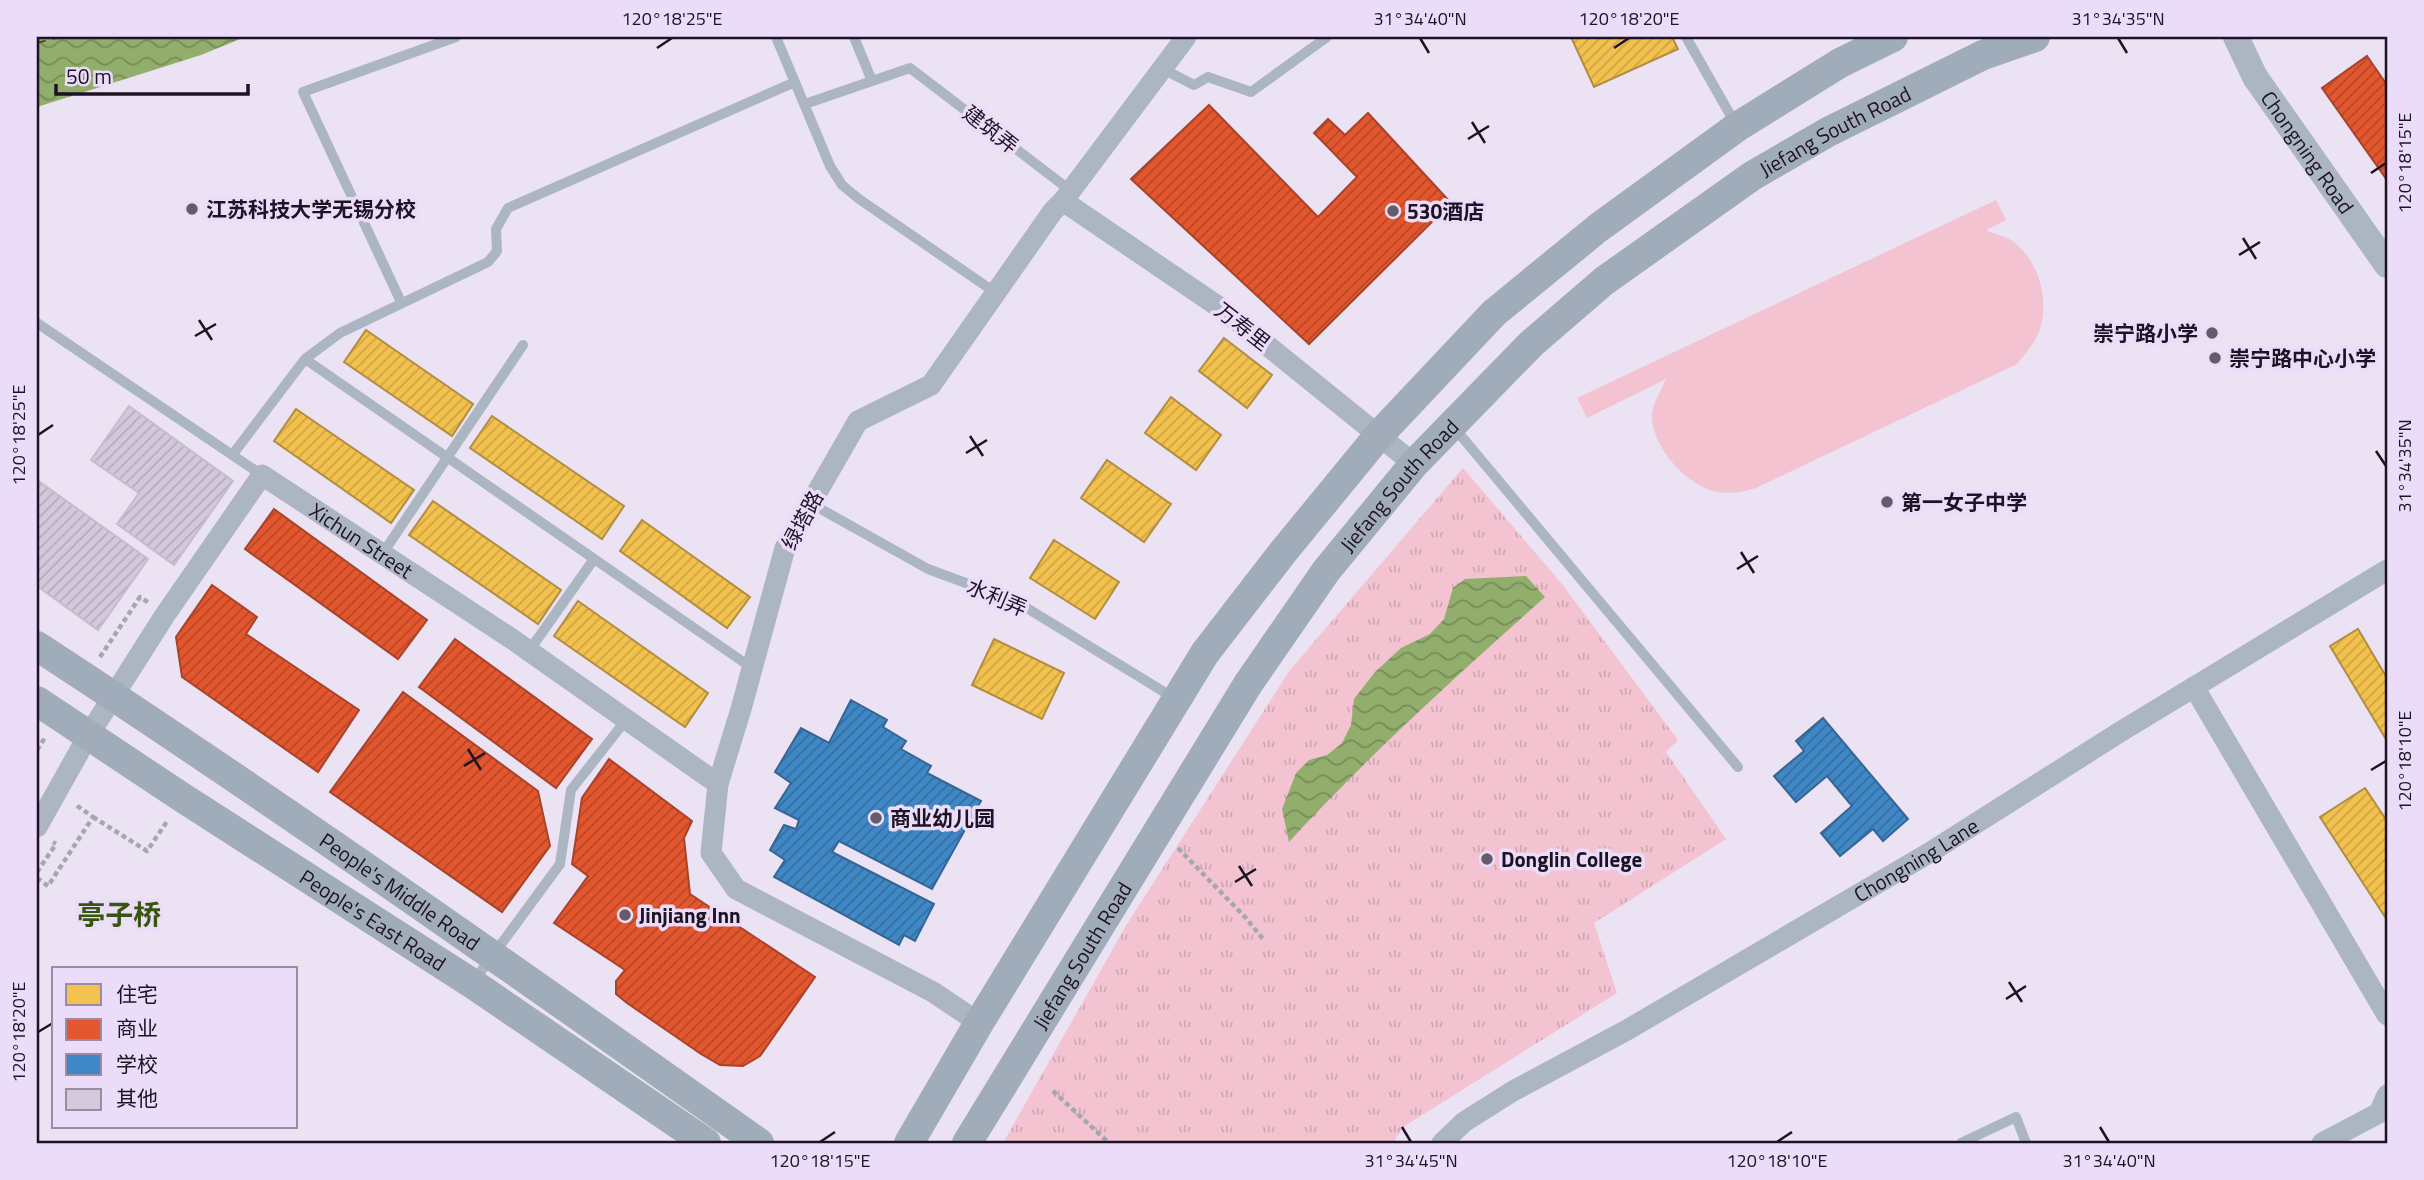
<svg xmlns="http://www.w3.org/2000/svg" width="2424" height="1180" viewBox="0 0 2424 1180" font-family="'Titillium Web','Noto Sans SC',sans-serif">
<defs>
<pattern id="park-tufts" width="24" height="20" patternUnits="userSpaceOnUse" patternTransform="scale(1.75)"><rect width="24" height="20" fill="#f3c3d1"/><path d="M3 7l-1-3M5 7V3M7 7l1-3M15 17l-1-3M17 17v-4M19 17l1-3" fill="none" stroke="#d0a7b3"/></pattern>
<pattern id="water-waves" width="16" height="10" patternUnits="userSpaceOnUse" patternTransform="scale(1.75)"><rect width="16" height="10" fill="#92ae6c"/><path d="M0 5q4-4 8 0t8 0" fill="none" stroke="#778c59"/></pattern>
<pattern id="homes-hatch" width="6" height="6" patternUnits="userSpaceOnUse" patternTransform="scale(1.75)"><rect width="6" height="6" fill="#f2c14e"/><path d="M-1 1l2-2M0 6l6-6M5 7l2-2" fill="none" stroke="#cfa544"/></pattern>
<pattern id="shops-hatch" width="6" height="6" patternUnits="userSpaceOnUse" patternTransform="scale(1.75)"><rect width="6" height="6" fill="#e4572e"/><path d="M-1 1l2-2M0 6l6-6M5 7l2-2" fill="none" stroke="#b84727"/></pattern>
<pattern id="schools-hatch" width="6" height="6" patternUnits="userSpaceOnUse" patternTransform="scale(1.75)"><rect width="6" height="6" fill="#3f88c5"/><path d="M-1 1l2-2M0 6l6-6M5 7l2-2" fill="none" stroke="#346ea0"/></pattern>
<pattern id="building-hatch" width="6" height="6" patternUnits="userSpaceOnUse" patternTransform="scale(1.75)"><rect width="6" height="6" fill="#d3c9dc"/><path d="M-1 1l2-2M0 6l6-6M5 7l2-2" fill="none" stroke="#b5acbd"/></pattern>
</defs>
<rect width="100%" height="100%" fill="#ebe2f3"/>
<!-- grass -->
<path fill="#f3c3d1" d="M 1996,200 L 2006,220 L 1986,230 C 1994,234 2004,236 2011,240 C 2042,261 2053,311 2034,342 C 2029,350 2022,357 2017,364 L 1756,488 C 1743,492 1731,494 1718,492 C 1688,487 1654,449 1652,419 C 1651,404 1661,392 1666,379 L 1587,418 L 1577,398 Z"/>
<!-- park -->
<path fill="url(#park-tufts)" d="M 1463,468 L 1562,584 L 1678,740 L 1666,752 L 1726,839 L 1594,923 L 1617,993 L 1403,1127 L 1393,1143 L 1003,1143 L 1127,924 L 1290,670 Z"/>
<!-- water -->
<path fill="url(#water-waves)" d="M 37,37 L 245,37 L 201,55 L 37,107 Z
M 1526,576 L 1545,597 C 1456,676 1369,755 1289,842 L 1282,809 L 1296,773 L 1309,760 L 1327,755 L 1342,743 L 1351,725 L 1354,699 L 1375,672 L 1401,648 L 1430,634 L 1444,619 L 1453,588 L 1465,579 Z"/>
<!-- homes -->
<path fill="url(#homes-hatch)" stroke="#b28d41" stroke-width="2" d="M 1571,37 L 1672,37 L 1678,49 L 1594,87 Z
M 366,330 L 473,404 L 452,436 L 344,362 Z
M 1224,338 L 1272,375 L 1247,408 L 1199,371 Z
M 1171,397 L 1221,435 L 1196,470 L 1145,433 Z
M 296,409 L 414,490 L 391,523 L 274,441 Z
M 492,416 L 624,506 L 602,539 L 470,448 Z
M 1107,460 L 1171,504 L 1144,542 L 1081,498 Z
M 433,501 L 561,590 L 538,624 L 409,535 Z
M 642,520 L 750,597 L 727,628 L 620,551 Z
M 1054,540 L 1119,582 L 1095,619 L 1030,578 Z
M 578,601 L 708,693 L 685,727 L 554,636 Z
M 2358,629 L 2387,678 L 2387,741 L 2330,646 Z
M 994,639 L 1064,673 L 1042,719 L 972,685 Z
M 2365,788 L 2387,821 L 2387,920 L 2320,817 Z"/>
<!-- shops -->
<path fill="url(#shops-hatch)" stroke="#a8432b" stroke-width="2" d="M 2367,56 L 2387,85 L 2387,180 L 2322,88 Z
M 1209,105 L 1318,217 L 1357,177 L 1314,133 L 1328,119 L 1345,135 L 1368,113 L 1451,203 L 1309,344 L 1131,179 Z
M 274,509 L 427,620 L 398,659 L 245,549 Z
M 212,585 L 257,617 L 246,634 L 359,710 L 318,772 L 182,677 L 176,637 Z
M 455,639 L 592,739 L 556,788 L 419,687 Z
M 403,692 L 538,791 L 550,846 L 502,912 L 330,792 Z
M 609,759 L 692,821 L 684,838 L 690,894 L 815,977 L 760,1056 L 743,1066 L 720,1065 L 701,1054 L 627,1003 L 616,994 L 616,981 L 625,970 L 554,923 L 588,876 L 572,864 L 582,798 Z"/>
<!-- schools -->
<path fill="url(#schools-hatch)" stroke="#356595" stroke-width="2" d="M 851,700 L 887,720 L 883,727 L 906,741 L 901,749 L 931,766 L 927,773 L 981,801 L 932,889 L 839,841 L 832,852 L 934,904 L 915,941 L 904,935 L 899,945 L 774,877 L 785,860 L 770,850 L 784,825 L 796,829 L 799,820 L 775,808 L 791,783 L 775,772 L 801,728 L 829,743 Z
M 1823,718 L 1908,819 L 1883,841 L 1873,829 L 1840,856 L 1821,833 L 1852,806 L 1827,776 L 1796,802 L 1774,776 L 1804,751 L 1796,741 Z"/>
<g fill="none" stroke-linecap="round" stroke-linejoin="round">
<!-- ferry -->
<path stroke="#3b5710" stroke-width="2" stroke-dasharray="9 7" stroke-linecap="butt" d="M 37,43 L 59,37"/>
</g>
<!-- building -->
<path fill="url(#building-hatch)" stroke="#c5bdcc" stroke-width="2" d="M 129,406 L 233,481 L 174,565 L 117,524 L 139,493 L 91,460 Z
M 37,480 L 148,559 L 98,630 L 37,586 Z"/>
<g fill="none" stroke-linecap="round" stroke-linejoin="round">
<!-- path -->
<path stroke="#a4a7b2" stroke-width="4.5" stroke-dasharray="5 3.5" stroke-linecap="butt" d="M 100,657 L 140,597 L 149,603
M 37,750 L 46,736
M 93,817 L 147,851 L 168,820
M 1178,848 L 1245,917 L 1263,939
M 37,872 L 56,844 L 53,842
M 37,878 L 48,886 L 93,817 L 76,805
M 1053,1091 L 1109,1143"/>
<!-- service -->
<path stroke="#acb5c2" stroke-width="10" d="M 776,37 L 830,166 L 842,185 L 859,199 L 996,293
M 854,37 L 872,81
M 1686,37 L 1736,125
M 1161,68 L 1194,85 L 1208,77 L 1251,92 L 1327,37
M 805,104 L 910,68 L 1071,191
M 401,302 L 303,92 L 456,37
M 37,323 L 262,475
M 305,359 L 752,668
M 1452,425 L 1738,767
M 233,454 L 305,359 L 340,333 L 488,262 L 497,251 L 496,229 L 508,208 L 795,82
M 810,503 L 928,569 L 1017,602 L 1174,698
M 383,553 L 523,345
M 529,651 L 594,559
M 474,981 L 560,864 L 571,790 L 626,720
M 1961,1143 L 2016,1117 L 2026,1143"/>
<!-- minor -->
<g stroke="#acb5c2" stroke-width="21">
<path d="M 1063,201 L 1222,309 L 1414,464"/>
<path d="M 2194,687 L 2387,1015"/>
<path id="s1" d="M 37,827 L 88,736 L 165,615 L 262,475 L 512,639 L 718,784"/>
<path d="M 979,1023 L 933,992 L 736,889 L 711,853 L 718,784 L 741,709 L 785,548 L 858,421 L 931,385 L 1053,211 L 1063,201 L 1186,37"/>
<path id="s2" d="M 1442,1143 L 1464,1122 L 1513,1091 L 1627,1030 L 1929,853 L 2120,732 L 2387,570"/>
<path d="M 2322,1143 L 2379,1113 L 2387,1095"/>
</g>
<!-- tertiary -->
<path stroke="#acb5c2" stroke-width="26" id="s3" d="M 2236,37 L 2255,77 L 2387,265"/>
<!-- secondary -->
<g stroke="#a1acba" stroke-width="30">
<path id="s4" d="M 37,646 C 282,806 521,975 759,1143"/>
<path id="s5" d="M 37,701 L 183,798 L 473,984 L 706,1143"/>
<path d="M 909,1143 L 979,1023 L 1205,653 L 1283,552 L 1379,435 L 1494,313 L 1598,228 L 1737,127 L 1840,63 L 1893,37"/>
<path id="s6" d="M 967,1143 L 1248,684 L 1326,571 L 1414,464 L 1531,344 L 1604,281 L 1752,176 L 1828,132 L 1983,55 L 2035,37"/>
</g>
</g>
<!-- ticks -->
<path fill="none" stroke="#1d1324" stroke-width="2.5" d="M 1420,38 L 1429,53M 2118,38 L 2127,53M 657,48 L 672,38M 1614,48 L 1629,38M 1472,122 L 1485,143M 1468,139 L 1489,126M 2371,173 L 2386,163M 2243,238 L 2256,259M 2239,255 L 2260,242M 199,320 L 212,340M 195,336 L 216,324M 38,435 L 53,425M 970,436 L 983,456M 2376,451 L 2386,466M 966,453 L 987,440M 1741,552 L 1754,573M 1737,569 L 1758,556M 468,749 L 481,770M 464,766 L 485,753M 2371,770 L 2386,761M 1239,866 L 1252,886M 1235,882 L 1256,869M 2009,982 L 2022,1002M 2006,999 L 2026,986M 38,1032 L 53,1023M 1402,1127 L 1411,1142M 2100,1127 L 2109,1142M 820,1142 L 835,1132M 1777,1142 L 1792,1132"/>
<!-- markers -->
<g fill="#655b6c" stroke="#ebdcf9" stroke-width="2.5">
<circle cx="192" cy="209" r="7"/>
<circle cx="1393" cy="211" r="7"/>
<circle cx="2212" cy="333" r="7"/>
<circle cx="2215" cy="358" r="7"/>
<circle cx="1887" cy="502" r="7"/>
<circle cx="876" cy="818" r="7"/>
<circle cx="1487" cy="859" r="7"/>
<circle cx="625" cy="915" r="7"/>
</g>
<g text-anchor="middle" dominant-baseline="central" stroke-width="7" stroke-linejoin="round" paint-order="stroke">
<!-- street labels -->
<g font-size="21" fill="#1d1324" stroke="#ebdcf9">
<text transform="translate(991 129) rotate(38)">建筑弄</text>
<text stroke="none"><textPath href="#s6" startOffset="1354">Jiefang South Road</textPath></text>
<text stroke="none"><textPath href="#s3" startOffset="136">Chongning Road</textPath></text>
<text transform="translate(1243 326) rotate(38)">万寿里</text>
<text stroke="none"><textPath href="#s6" startOffset="788">Jiefang South Road</textPath></text>
<text transform="translate(802 520) rotate(-62)">绿塔路</text>
<text stroke="none"><textPath href="#s1" startOffset="537">Xichun Street</textPath></text>
<text transform="translate(997 597) rotate(23)">水利弄</text>
<text stroke="none"><textPath href="#s2" startOffset="553">Chongning Lane</textPath></text>
<text stroke="none"><textPath href="#s4" startOffset="438">People's Middle Road</textPath></text>
<text stroke="none"><textPath href="#s5" startOffset="401">People's East Road</textPath></text>
<text stroke="none"><textPath href="#s6" startOffset="220">Jiefang South Road</textPath></text>
</g>
<!-- poi labels -->
<g font-size="21" font-weight="bold" fill="#1d1324" stroke="#ebdcf9" text-anchor="start">
<text x="206" y="209">江苏科技大学无锡分校</text>
<text x="1407" y="211">530酒店</text>
<text x="2198" y="333" text-anchor="end">崇宁路小学</text>
<text x="2229" y="358">崇宁路中心小学</text>
<text x="1901" y="502">第一女子中学</text>
<text x="890" y="818">商业幼儿园</text>
<text x="1501" y="859">Donglin College</text>
<text x="639" y="915">Jinjiang Inn</text>
</g>
<!-- district labels -->
<g font-size="28" font-weight="bold" fill="#38540e" stroke="#ebdcf9">
<text x="119" y="914">亭子桥</text>
</g>
</g>
<!-- border -->
<rect width="2424" height="1180" fill="none" stroke="#ebdcf9" stroke-width="77"/>
<!-- legend -->
<rect x="52" y="967" width="245" height="161" fill="#ebdcf9" stroke="#998ca4" stroke-width="2"/>
<rect x="66" y="984" width="35" height="21" fill="#f2c14e" stroke="#998ca4" stroke-width="2"/>
<text x="116" y="1002" font-size="21" fill="#1d1324">住宅</text>
<rect x="66" y="1019" width="35" height="21" fill="#e4572e" stroke="#998ca4" stroke-width="2"/>
<text x="116" y="1036" font-size="21" fill="#1d1324">商业</text>
<rect x="66" y="1054" width="35" height="21" fill="#3f88c5" stroke="#998ca4" stroke-width="2"/>
<text x="116" y="1072" font-size="21" fill="#1d1324">学校</text>
<rect x="66" y="1089" width="35" height="21" fill="#d3c9dc" stroke="#998ca4" stroke-width="2"/>
<text x="116" y="1106" font-size="21" fill="#1d1324">其他</text>
<!-- scale -->
<path d="M56 84v10h192v-10" fill="none" stroke="#1d1324" stroke-width="3.5"/>
<text x="66" y="84" font-size="21" fill="#1d1324" stroke="#ebdcf9" stroke-width="5" paint-order="stroke">50 m</text>
<rect x="38" y="38" width="2348" height="1104" fill="none" stroke="#1d1324" stroke-width="2.5"/>
<g font-size="18" text-anchor="middle" fill="#1d1324">
<text x="672" y="25">120°18'25"E</text>
<text x="1420" y="25">31°34'40"N</text>
<text x="1629" y="25">120°18'20"E</text>
<text x="2118" y="25">31°34'35"N</text>
<text transform="translate(2405 163) rotate(-90)" y="6">120°18'15"E</text>
<text transform="translate(19 435) rotate(-90)" y="6">120°18'25"E</text>
<text transform="translate(2405 466) rotate(-90)" y="6">31°34'35"N</text>
<text transform="translate(2405 761) rotate(-90)" y="6">120°18'10"E</text>
<text transform="translate(19 1032) rotate(-90)" y="6">120°18'20"E</text>
<text x="820" y="1167">120°18'15"E</text>
<text x="1411" y="1167">31°34'45"N</text>
<text x="1777" y="1167">120°18'10"E</text>
<text x="2109" y="1167">31°34'40"N</text>
</g>
</svg>
